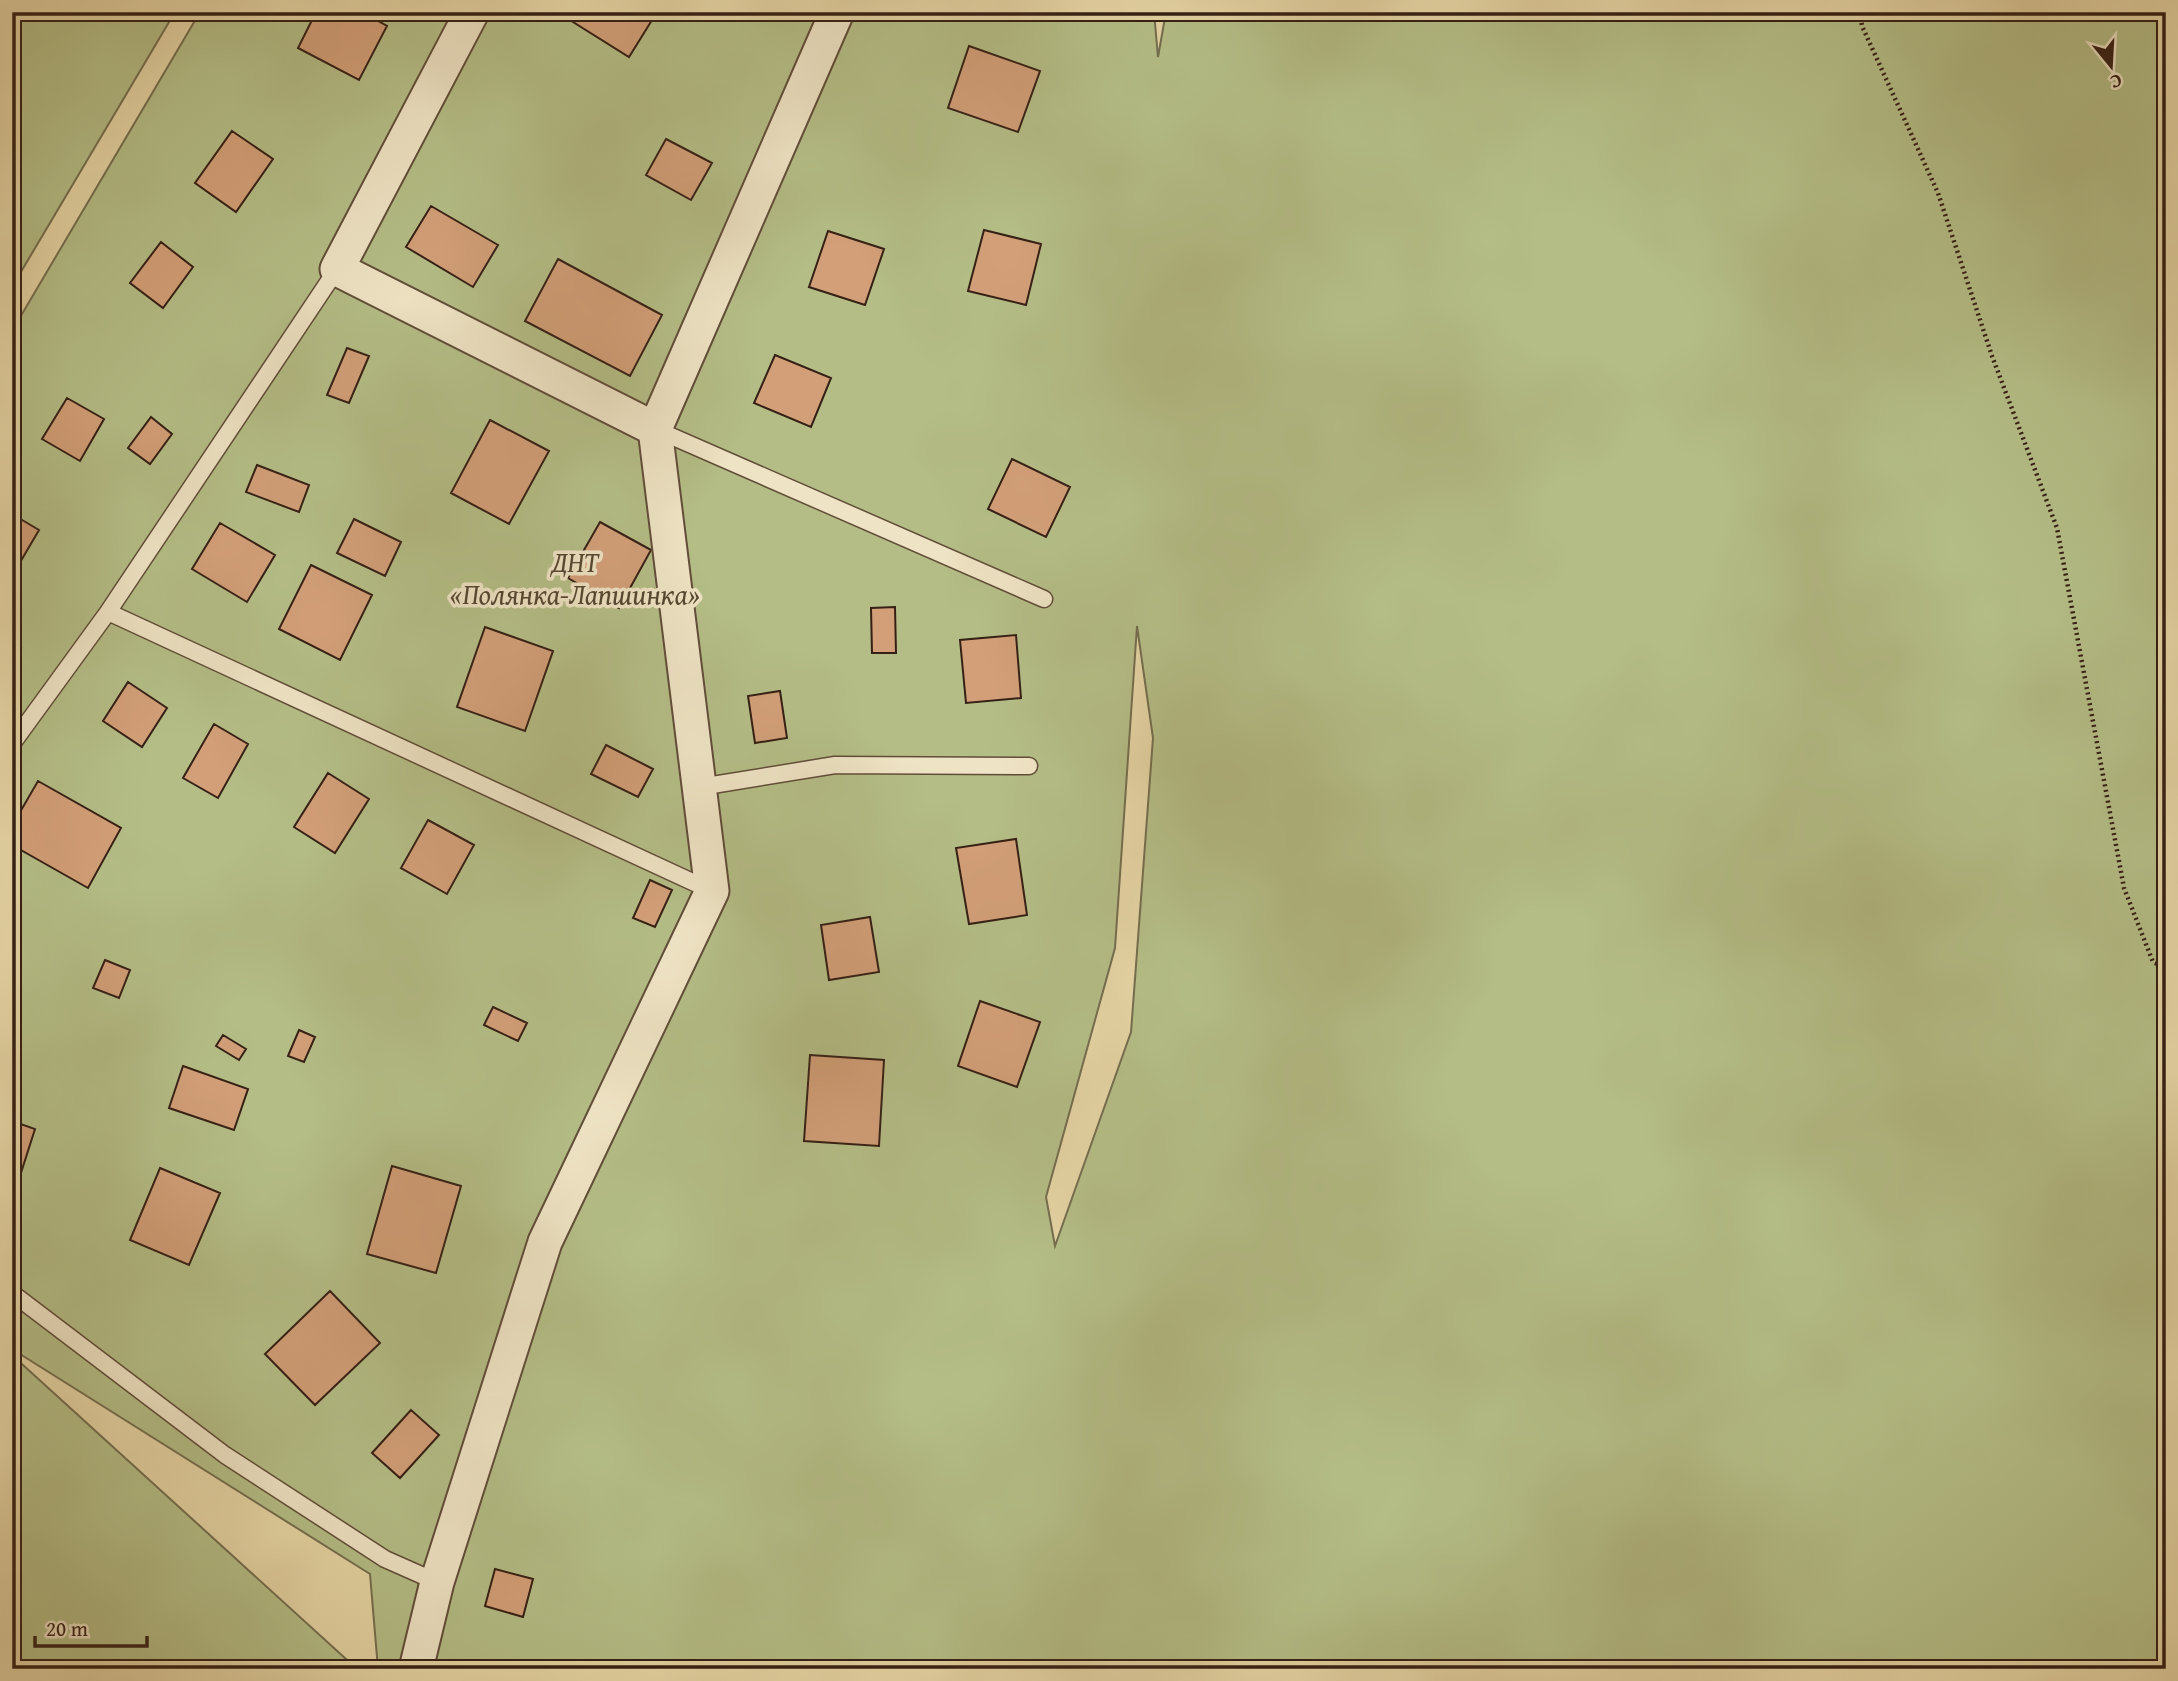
<svg xmlns="http://www.w3.org/2000/svg" width="2178" height="1681" viewBox="0 0 2178 1681" font-family="'Gentium Book Plus',serif">
<rect width="100%" height="100%" fill="#e5d4a4"/>
<filter id="stains"><feTurbulence type="fractalNoise" baseFrequency=".00286" numOctaves="4"/><feColorMatrix values="0 0 0 0 .2 0 0 0 0 .09 0 0 0 0 .02 0 0 0 .5 -.17"/></filter>
<radialGradient id="worn" r=".72"><stop offset=".6" stop-color="#630" stop-opacity="0"/><stop offset="1" stop-color="#630" stop-opacity=".3"/></radialGradient>
<!-- green -->
<path fill="#b4bd86" stroke="#746e4e" stroke-width="2" fill-rule="evenodd" d="M 12,12 L 175,12 L 12,287 Z
M 200,12 L 1154,12 L 1158,57 L 1166,12 L 2166,12 L 2166,1669 L 378,1669 L 370,1574 L 12,1349 L 12,331 ZM 1137,626 L 1153,738 L 1131,1032 L 1055,1246 L 1046,1197 L 1115,948 Z
M 12,1355 L 357,1669 L 12,1669 Z"/>
<!-- building -->
<path fill="#d29f78" stroke="#352015" stroke-width="2" d="M 316,12 L 362,12 L 387,26 L 359,80 L 298,48 Z
M 568,12 L 657,12 L 629,57 L 565,17 Z
M 969,46 L 1040,71 L 1018,132 L 948,108 Z
M 232,131 L 273,159 L 236,212 L 195,183 Z
M 666,139 L 712,163 L 691,200 L 646,175 Z
M 431,206 L 498,245 L 473,287 L 406,247 Z
M 984,230 L 1041,244 L 1026,305 L 968,291 Z
M 828,231 L 884,249 L 865,305 L 809,287 Z
M 161,242 L 193,267 L 163,308 L 130,283 Z
M 558,259 L 662,315 L 630,376 L 525,321 Z
M 347,348 L 369,356 L 349,403 L 327,395 Z
M 775,355 L 831,378 L 811,427 L 754,403 Z
M 67,398 L 104,419 L 80,461 L 42,439 Z
M 151,417 L 172,434 L 150,464 L 128,448 Z
M 490,420 L 549,451 L 509,524 L 451,493 Z
M 1012,459 L 1070,487 L 1046,537 L 988,509 Z
M 257,465 L 309,485 L 299,512 L 246,492 Z
M 12,514 L 39,530 L 12,576 Z
M 354,519 L 401,542 L 385,576 L 337,553 Z
M 600,522 L 651,550 L 619,608 L 568,578 Z
M 220,523 L 275,555 L 247,602 L 192,569 Z
M 311,565 L 372,595 L 340,660 L 279,629 Z
M 895,607 L 896,653 L 872,653 L 871,608 Z
M 485,627 L 553,651 L 525,731 L 457,707 Z
M 1016,635 L 1021,698 L 966,703 L 960,640 Z
M 12,643 L 21,648 L 12,663 Z
M 128,682 L 167,708 L 142,747 L 103,721 Z
M 780,691 L 787,738 L 755,743 L 748,696 Z
M 214,724 L 248,744 L 218,798 L 183,778 Z
M 606,745 L 653,769 L 638,797 L 591,774 Z
M 328,773 L 369,799 L 335,853 L 294,827 Z
M 38,781 L 121,828 L 88,888 L 12,845 L 12,826 Z
M 428,820 L 474,845 L 447,894 L 401,868 Z
M 1016,839 L 1027,915 L 969,924 L 956,848 Z
M 650,880 L 672,890 L 655,927 L 633,918 Z
M 870,917 L 879,972 L 829,980 L 821,925 Z
M 105,960 L 130,970 L 119,998 L 93,988 Z
M 980,1001 L 1040,1022 L 1017,1087 L 958,1066 Z
M 493,1007 L 527,1023 L 518,1041 L 484,1025 Z
M 299,1030 L 315,1037 L 304,1062 L 288,1056 Z
M 223,1035 L 246,1049 L 239,1060 L 216,1046 Z
M 810,1055 L 884,1060 L 879,1146 L 804,1141 Z
M 183,1066 L 248,1089 L 234,1130 L 169,1108 Z
M 12,1121 L 35,1129 L 19,1179 L 12,1177 Z
M 392,1166 L 461,1186 L 436,1273 L 367,1254 Z
M 160,1168 L 220,1193 L 189,1265 L 130,1240 Z
M 330,1291 L 380,1343 L 315,1405 L 265,1354 Z
M 411,1410 L 439,1435 L 400,1478 L 372,1453 Z
M 495,1569 L 533,1579 L 523,1617 L 485,1606 Z"/>
<g fill="none" stroke-linecap="round" stroke-linejoin="round">
<defs>
<path id="lane" d="M 655,429 L 1044,599
M 108,612 L 712,891
M 12,744 L 108,612 L 337,269
M 700,787 L 835,765 L 1029,766
M 12,1293 L 225,1455 L 385,1559 L 437,1582"/>
<path id="street" d="M 472,12 L 337,269 L 655,429
M 416,1669 L 437,1582 L 545,1242 L 712,891 L 655,429 L 837,12"/>
</defs>
<!-- lane casing -->
<use href="#lane" stroke="#614d39" stroke-width="19"/>
<!-- street casing -->
<use href="#street" stroke="#614d39" stroke-width="37"/>
<!-- path -->
<path stroke="#352015" stroke-width="4.5" stroke-dasharray="2 3.5" stroke-linecap="butt" d="M 1860,12 L 1862,26 L 1938,193 L 1992,356 L 2057,528 L 2124,888 L 2153,962 L 2166,968"/>
<!-- lane -->
<use href="#lane" stroke="#eee3c4" stroke-width="16"/>
<!-- street -->
<use href="#street" stroke="#eee3c4" stroke-width="33"/>
</g>
<g text-anchor="middle" dominant-baseline="central" stroke-width="7" stroke-linejoin="round" paint-order="stroke">
<!-- park labels -->
<g font-size="28" font-style="italic" fill="#554731" stroke="#eee3c4">
<text x="575" y="561">ДНТ<tspan x="575" dy="32">«Полянка-Лапшинка»</tspan></text>
</g>
</g>
<!-- margin -->
<rect width="2178" height="1681" fill="none" stroke="#e5d4a4" stroke-width="42"/>
<rect x="14" y="14" width="2150" height="1653" fill="none" stroke="#352015" stroke-width="3.5"/>
<rect x="21" y="21" width="2136" height="1639" fill="none" stroke="#352015" stroke-width="2"/>
<!-- north arrow -->
<g transform="translate(2111 66) rotate(162)" stroke="#eee3c4" stroke-width="5" paint-order="stroke">
<path d="M0-5L12 26L0 18L-12 26Z" fill="#352015"/>
<text y="-10" font-size="19" font-weight="bold" text-anchor="middle" fill="#352015">С</text>
</g>
<!-- scale -->
<path d="M35 1636v10h112v-10" fill="none" stroke="#352015" stroke-width="3.5"/>
<text x="46" y="1636" font-size="21" fill="#352015" stroke="#eee3c4" stroke-width="5" paint-order="stroke">20 m</text>
<rect width="100%" height="100%" filter="url(#stains)"/>
<rect width="100%" height="100%" fill="url(#worn)"/>
</svg>
